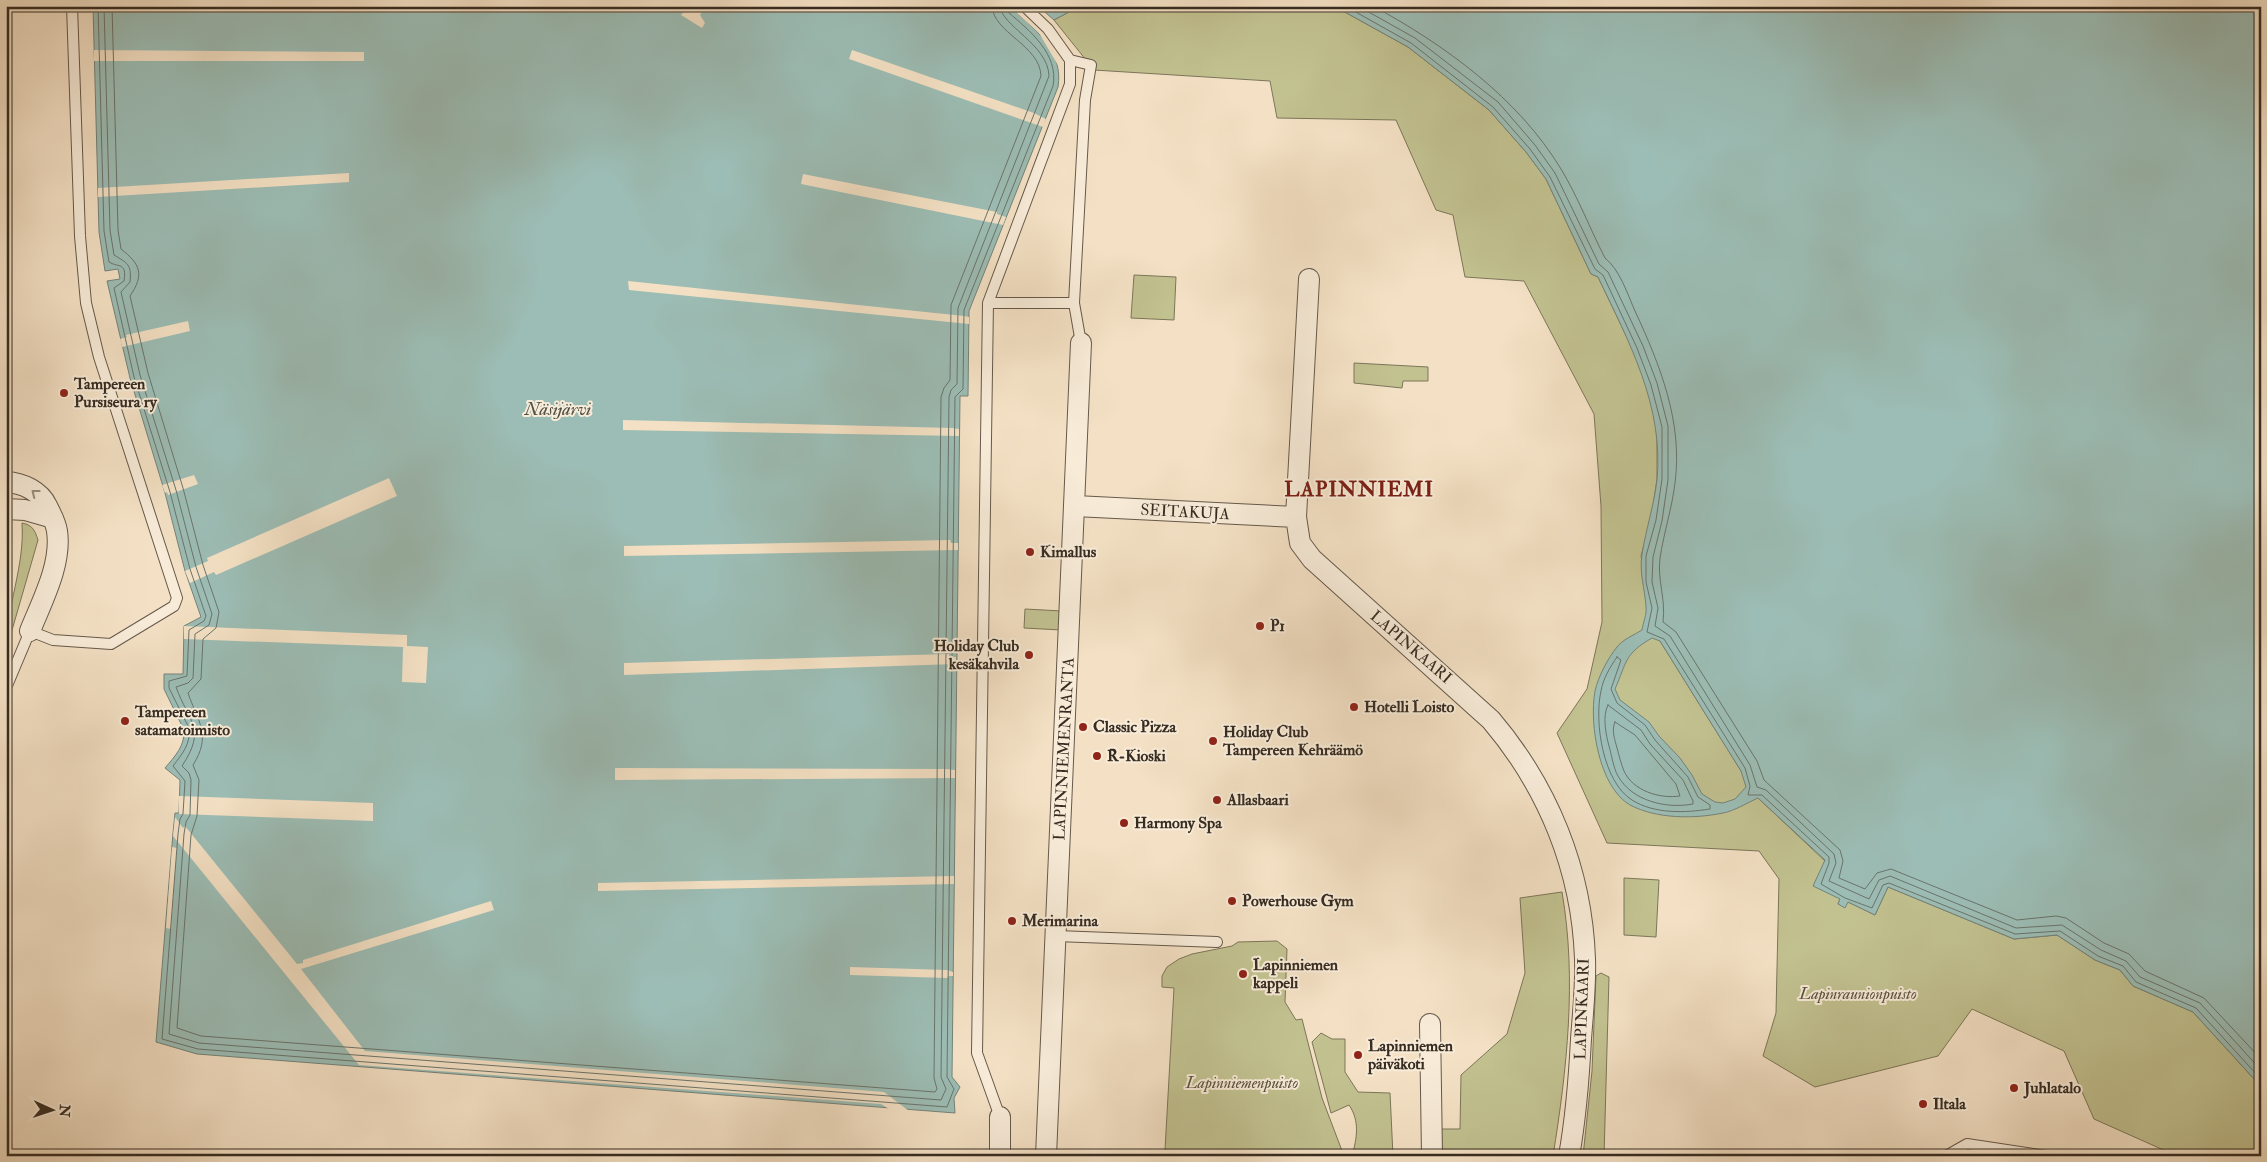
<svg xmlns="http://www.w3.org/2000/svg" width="2267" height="1162" viewBox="0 0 2267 1162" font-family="'IM FELL Double Pica',serif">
<rect width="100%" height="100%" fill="#f4e1c5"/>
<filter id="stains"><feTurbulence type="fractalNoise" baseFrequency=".004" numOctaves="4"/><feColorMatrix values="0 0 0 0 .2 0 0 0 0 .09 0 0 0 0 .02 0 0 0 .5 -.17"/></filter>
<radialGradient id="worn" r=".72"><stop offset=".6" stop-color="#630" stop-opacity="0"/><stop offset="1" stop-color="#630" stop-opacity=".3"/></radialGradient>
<!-- green -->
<path fill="#c2c190" stroke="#7c7659" d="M 1080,6 L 1334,6 L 1408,47 L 1489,110 L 1526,152 L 1546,179 L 1591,274 L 1598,277 L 1633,350 L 1647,387 L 1657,428 L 1657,479 L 1651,519 L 1641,556 L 1660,641 L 1758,798 L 1825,861 L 1840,899 L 1838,904 L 1848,902 L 1875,915 L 1888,887 L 2014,939 L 2057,935 L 2095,960 L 2120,970 L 2133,986 L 2193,1012 L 2255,1080 L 2261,1096 L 2261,1156 L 2177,1156 L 2094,1119 L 2064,1051 L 1972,1009 L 1938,1056 L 1815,1087 L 1763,1056 L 1776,1013 L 1779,879 L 1759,851 L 1607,843 L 1557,733 L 1587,689 L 1602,622 L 1601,506 L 1594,414 L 1524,281 L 1465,277 L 1453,215 L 1436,210 L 1396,120 L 1277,118 L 1270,81 L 1094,70 L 1054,20 Z
M 1134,275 L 1176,277 L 1174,320 L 1131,318 Z
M 1354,363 L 1428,367 L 1428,381 L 1403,381 L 1402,388 L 1354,383 Z
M 22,523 C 33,525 35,531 38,540 L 6,651 C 6,607 25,566 22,523 Z
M 1025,609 L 1062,611 L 1061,630 L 1024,628 Z
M 1624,878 L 1659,880 L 1656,937 L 1624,935 Z
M 1562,892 C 1577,979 1567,1069 1553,1156 L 1441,1156 L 1440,1129 L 1460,1129 L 1461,1075 L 1507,1034 L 1525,973 L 1520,898 Z
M 1277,941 L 1287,949 L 1285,1002 L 1296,1020 L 1302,1019 L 1322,1098 L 1344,1156 L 1170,1156 L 1171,1151 L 1165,1150 L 1174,988 L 1162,987 L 1162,976 L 1167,967 L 1179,959 L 1192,954 L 1232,946 L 1238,942 Z
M 1601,973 L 1609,977 L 1604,1156 L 1583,1156 L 1592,1071 L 1596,976 Z
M 1321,1033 L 1332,1039 L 1345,1039 L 1345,1072 L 1358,1092 L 1390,1093 L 1393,1156 L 1352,1156 C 1357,1138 1360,1121 1349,1105 L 1331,1113 L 1312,1042 Z"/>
<!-- water -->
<path fill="#9cbdb5" stroke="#74837a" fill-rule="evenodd" d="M 93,6 L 1009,6 C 1034,28 1064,51 1058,87 L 969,311 L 968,396 L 960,396 L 952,1077 L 960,1087 L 954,1098 L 955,1113 L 197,1054 L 156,1042 L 173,833 L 175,813 L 179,813 L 180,780 L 165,768 C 175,756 185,746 184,730 L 164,689 L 164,674 L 183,674 L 184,626 L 201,617 L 185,571 L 165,493 L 130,378 L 107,281 L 120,279 L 118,269 L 105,271 L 99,232 Z
M 1038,6 L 1080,6 L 1054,20 Z
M 1334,6 L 2261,6 L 2261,1096 L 2255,1080 L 2193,1012 L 2133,986 L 2120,970 L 2095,960 L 2057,935 L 2014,939 L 1888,887 L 1875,915 L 1848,902 L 1845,908 L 1838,904 L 1840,899 L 1813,886 L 1825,860 L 1758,798 C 1747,803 1734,811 1723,813 C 1694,819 1657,819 1630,805 C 1599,787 1589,724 1595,691 C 1598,677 1608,658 1617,647 C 1622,640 1634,635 1642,630 C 1643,623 1647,614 1646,607 C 1645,589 1639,573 1642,554 C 1646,529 1654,505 1657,480 C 1664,406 1629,342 1598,277 L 1591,274 L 1546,179 L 1526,152 L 1489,110 L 1408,47 ZM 1652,638 L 1660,641 L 1741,771 L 1746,787 L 1735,799 L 1723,803 L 1715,802 L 1702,794 L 1692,775 L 1680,758 L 1659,736 L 1649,722 L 1620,700 L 1615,689 C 1627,662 1624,654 1652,638 Z"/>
<!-- pier -->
<path fill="#f4e1c5" d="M 699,6 L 706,6 L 700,15 L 705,23 L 702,28 L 681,15 L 685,10 L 695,12 Z
M 1009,6 L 1013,6 L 1041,31 L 1061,66 L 1059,67 L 1039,33 Z
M 94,50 L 364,52 L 364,61 L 94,61 Z
M 852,50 L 1034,113 L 1046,119 L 1043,127 L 849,59 Z
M 349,173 L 349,182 L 98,197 L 98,188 Z
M 803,174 L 997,212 L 997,214 L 1006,217 L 1003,225 L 801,184 Z
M 628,281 L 964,316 L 969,317 L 969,324 L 629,290 Z
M 188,321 L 190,331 L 122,347 L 120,339 L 127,337 L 126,335 Z
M 623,420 L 953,428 L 959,429 L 959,436 L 623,430 Z
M 194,475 L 198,484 L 168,495 L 167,492 L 165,493 L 162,485 Z
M 389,478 L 397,496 L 216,575 L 214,572 L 190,583 L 185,571 L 208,561 L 207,558 Z
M 950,540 L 951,543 L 958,543 L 958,550 L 624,556 L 624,546 Z
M 184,626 L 407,635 L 407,646 L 428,647 L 426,683 L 402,682 L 403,647 L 184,639 Z
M 949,654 L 949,657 L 956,657 L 956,664 L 624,675 L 624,663 Z
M 615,768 L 946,769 L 955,770 L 955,778 L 615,780 Z
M 179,796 L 373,803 L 373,821 L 179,814 Z
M 175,817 L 183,828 L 185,826 L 297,964 L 303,963 L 303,960 L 491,901 L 494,910 L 301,969 L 365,1051 L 884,1092 L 909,1111 L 889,1109 L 881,1104 L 359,1065 L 173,836 Z
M 172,847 L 177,848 L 171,929 L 166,928 Z
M 954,876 L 954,884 L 598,891 L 598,883 Z
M 850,967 L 947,970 L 953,972 L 953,976 L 948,976 L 947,978 L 850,975 Z"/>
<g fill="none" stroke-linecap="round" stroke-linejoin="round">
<!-- shore -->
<path stroke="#6a746c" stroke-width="1" d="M 98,6 L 104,231 L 109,262 C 119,268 127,262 124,281 L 114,288 L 134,377 L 170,492 L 190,569 L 206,616 L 204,621 L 189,630 L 187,676 L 169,681 L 169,688 L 189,728 C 191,744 182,754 173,766 L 185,781 L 183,814 L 180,819 L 178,834 L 162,1039 L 198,1049 L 947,1107 L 954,1089 L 947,1077 L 955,397 L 963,389 L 964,310 L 1053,86 C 1059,54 1030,31 1008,12 L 1006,6
M 104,6 L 110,230 L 114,255 C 127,263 132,264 130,282 L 121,292 L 140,375 L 176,490 L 196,567 L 212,614 L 209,625 L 195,634 L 193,678 L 188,683 L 176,687 C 189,723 207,728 182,766 L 189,773 L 191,780 L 190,815 L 186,822 L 184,834 L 169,1034 L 199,1043 L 941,1100 L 946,1089 L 941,1077 L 949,397 L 951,390 L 957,384 L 958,308 L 1049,76 C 1048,44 1001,26 1000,6
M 112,6 L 118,230 L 121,249 C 140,264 145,274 130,296 L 148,373 L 183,488 L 203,565 L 219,612 L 216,628 L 203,639 L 201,679 L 188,693 C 198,722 212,735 193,765 L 199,780 L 197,816 L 191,835 L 177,1028 L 201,1036 L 935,1092 L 937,1089 L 934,1078 L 941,397 L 944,388 L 950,380 L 951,305 L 1041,76 C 1040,45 993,33 992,6
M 1345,6 L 1411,43 L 1493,107 L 1530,149 L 1550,177 L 1595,269 L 1603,275 L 1637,348 L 1651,385 L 1662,427 L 1662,479 L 1656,520 L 1646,556 L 1646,582 L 1652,608 L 1647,632 L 1664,639 L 1745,768 L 1750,786 L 1748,795 L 1762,795 L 1829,857 L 1829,863 L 1821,884 L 1845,898 L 1872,908 L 1883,885 L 1889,883 L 2015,934 L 2060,931 L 2098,956 L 2123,966 L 2136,982 L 2196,1008 L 2258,1076 L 2261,1082
M 1358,6 L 1415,38 L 1498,102 L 1535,145 L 1555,173 L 1599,264 L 1608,272 L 1643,346 L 1657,383 L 1668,426 L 1668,480 L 1662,521 L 1653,557 L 1652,582 L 1658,608 L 1655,626 L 1670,636 L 1750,765 L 1757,787 L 1766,790 L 1834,854 L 1836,863 L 1829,881 L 1869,899 L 1879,880 L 1890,876 L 2016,928 L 2062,925 L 2101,950 L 2126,961 L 2140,977 L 2200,1003 L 2261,1070
M 1373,6 C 1445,45 1518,98 1561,169 C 1578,197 1590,229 1605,258 C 1620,270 1627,293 1635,311 C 1660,365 1683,422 1675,483 C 1672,508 1664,532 1660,558 C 1657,580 1666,598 1663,622 L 1676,632 L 1757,761 L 1764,780 L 1840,850 L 1843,861 L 1839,878 L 1865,889 L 1877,873 L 1891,869 L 2017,920 L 2056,916 L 2066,918 L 2104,943 L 2129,954 L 2145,971 L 2204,998 L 2261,1059
M 1617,657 L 1621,660 L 1611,689 L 1617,703 L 1645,725 L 1655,740 L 1688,777 L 1698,797 L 1710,805 L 1710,809 C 1685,813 1654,814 1632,800 C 1603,782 1594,722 1601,691 C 1603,679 1610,667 1617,657 Z
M 1608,705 L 1641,730 L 1650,744 L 1683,780 L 1693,801 L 1693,804 C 1666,809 1632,801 1618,776 C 1613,767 1612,756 1609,746 C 1606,735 1602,716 1608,705 Z
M 1615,722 L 1635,735 L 1676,784 L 1680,796 C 1660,799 1633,791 1624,771 C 1621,764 1619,755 1617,748 C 1615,740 1611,730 1615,722 Z"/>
<defs>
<path id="service" d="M 1070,60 L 1091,65 L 1085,100 L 1074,303 L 1081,343
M 988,303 L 1074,303
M 6,688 L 30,631 L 53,640 L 111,644 L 174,606 L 177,598 L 99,357 L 86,303 L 80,236 L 72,6
M 1056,936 L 1217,942
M 1000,1117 L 977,1053 L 988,303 L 1070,84 L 1070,60 L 1048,29 L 1024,6
M 1946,1156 L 1967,1144 L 2046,1156"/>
<path id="minor" d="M 1309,279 L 1296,517 L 1300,543 L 1312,559 L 1491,720 C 1548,787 1582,870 1585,959 C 1586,985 1583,1012 1581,1039 C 1579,1078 1576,1117 1569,1156
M 6,482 C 23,483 40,491 47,506 C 51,514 56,523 57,531 C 62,564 42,601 30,631
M 1075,506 L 1296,517
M 6,509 L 25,510 L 53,518
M 1430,1024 L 1432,1156
M 1000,1117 L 1000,1156
M 1046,1156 L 1081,343"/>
</defs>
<!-- service casing -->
<use href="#service" stroke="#66594b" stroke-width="12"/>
<!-- minor casing -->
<use href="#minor" stroke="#66594b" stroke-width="22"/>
<!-- service -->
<use href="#service" stroke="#f8ecd9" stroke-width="10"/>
<!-- minor -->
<use href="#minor" stroke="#f8ecd9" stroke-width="20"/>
</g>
<!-- one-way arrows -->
<defs><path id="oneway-chevron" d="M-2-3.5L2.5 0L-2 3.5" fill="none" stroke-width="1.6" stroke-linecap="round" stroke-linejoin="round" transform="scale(1.25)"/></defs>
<use stroke="#988c7e" href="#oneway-chevron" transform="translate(35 493) rotate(-142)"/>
<!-- markers -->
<g fill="#8f2418" stroke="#f8ecd9" stroke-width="2">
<circle cx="64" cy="393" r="5"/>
<circle cx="1030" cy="552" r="5"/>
<circle cx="1260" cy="626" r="5"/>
<circle cx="1029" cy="655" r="5"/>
<circle cx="1354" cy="707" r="5"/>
<circle cx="125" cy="721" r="5"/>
<circle cx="1083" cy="727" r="5"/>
<circle cx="1213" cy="741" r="5"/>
<circle cx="1097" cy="756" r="5"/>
<circle cx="1217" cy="800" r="5"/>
<circle cx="1124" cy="823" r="5"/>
<circle cx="1232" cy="901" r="5"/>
<circle cx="1012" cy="921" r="5"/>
<circle cx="1243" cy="974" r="5"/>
<circle cx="1358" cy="1055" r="5"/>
<circle cx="2014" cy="1088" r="5"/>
<circle cx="1923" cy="1104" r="5"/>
</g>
<g text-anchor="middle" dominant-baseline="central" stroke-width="4" stroke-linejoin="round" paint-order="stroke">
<!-- poi labels -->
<g font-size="16" font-weight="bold" fill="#372c22" stroke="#f8ecd9" text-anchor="start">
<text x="74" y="384">Tampereen<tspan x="74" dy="18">Pursiseura ry</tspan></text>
<text x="1040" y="552">Kimallus</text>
<text x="1270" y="626">P1</text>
<text x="1019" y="646" text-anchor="end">Holiday Club<tspan x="1019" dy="18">kesäkahvila</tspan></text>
<text x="1364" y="707">Hotelli Loisto</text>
<text x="135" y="712">Tampereen<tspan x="135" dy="18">satamatoimisto</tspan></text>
<text x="1093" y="727">Classic Pizza</text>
<text x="1223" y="732">Holiday Club<tspan x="1223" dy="18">Tampereen Kehräämö</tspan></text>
<text x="1107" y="756">R-Kioski</text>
<text x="1227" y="800">Allasbaari</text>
<text x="1134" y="823">Harmony Spa</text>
<text x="1242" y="901">Powerhouse Gym</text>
<text x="1022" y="921">Merimarina</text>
<text x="1253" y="965">Lapinniemen<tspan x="1253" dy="18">kappeli</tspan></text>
<text x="1368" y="1046">Lapinniemen<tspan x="1368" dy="18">päiväkoti</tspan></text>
<text x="2024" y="1088">Juhlatalo</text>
<text x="1933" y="1104">Iltala</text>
</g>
<!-- street labels -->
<g font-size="16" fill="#372c22" stroke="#f8ecd9">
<text transform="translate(1185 512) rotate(3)">SEITAKUJA</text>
<text transform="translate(1411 647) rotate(41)">LAPINKAARI</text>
<text transform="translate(1064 749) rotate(-87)">LAPINNIEMENRANTA</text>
<text transform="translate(1582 1009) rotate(-88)">LAPINKAARI</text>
</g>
<!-- park labels -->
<g font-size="16" font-style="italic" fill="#5a513e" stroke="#f8ecd9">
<text x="1858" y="994">Lapinraunionpuisto</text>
<text x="1242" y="1083">Lapinniemenpuisto</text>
</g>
<!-- water labels -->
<g font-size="18" font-style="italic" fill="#505047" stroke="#f8ecd9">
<text x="558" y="409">Näsijärvi</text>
</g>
<!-- district labels -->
<g font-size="21" font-weight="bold" letter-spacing="1" fill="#7a1f14" stroke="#f8ecd9">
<text x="1359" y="489">LAPINNIEMI</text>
</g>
</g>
<!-- margin -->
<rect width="2267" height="1162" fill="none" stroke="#f4e1c5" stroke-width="25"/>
<rect x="8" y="8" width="2252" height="1147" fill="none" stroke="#372c22" stroke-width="2.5"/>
<rect x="12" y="12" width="2242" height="1137" fill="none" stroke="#372c22"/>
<!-- north arrow -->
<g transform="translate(52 1110) rotate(93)" stroke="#f8ecd9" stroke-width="4" paint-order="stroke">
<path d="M0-4L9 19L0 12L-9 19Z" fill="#372c22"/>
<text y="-8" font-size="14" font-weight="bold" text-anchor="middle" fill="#372c22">N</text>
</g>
<rect width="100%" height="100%" filter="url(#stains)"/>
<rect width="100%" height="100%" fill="url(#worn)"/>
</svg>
